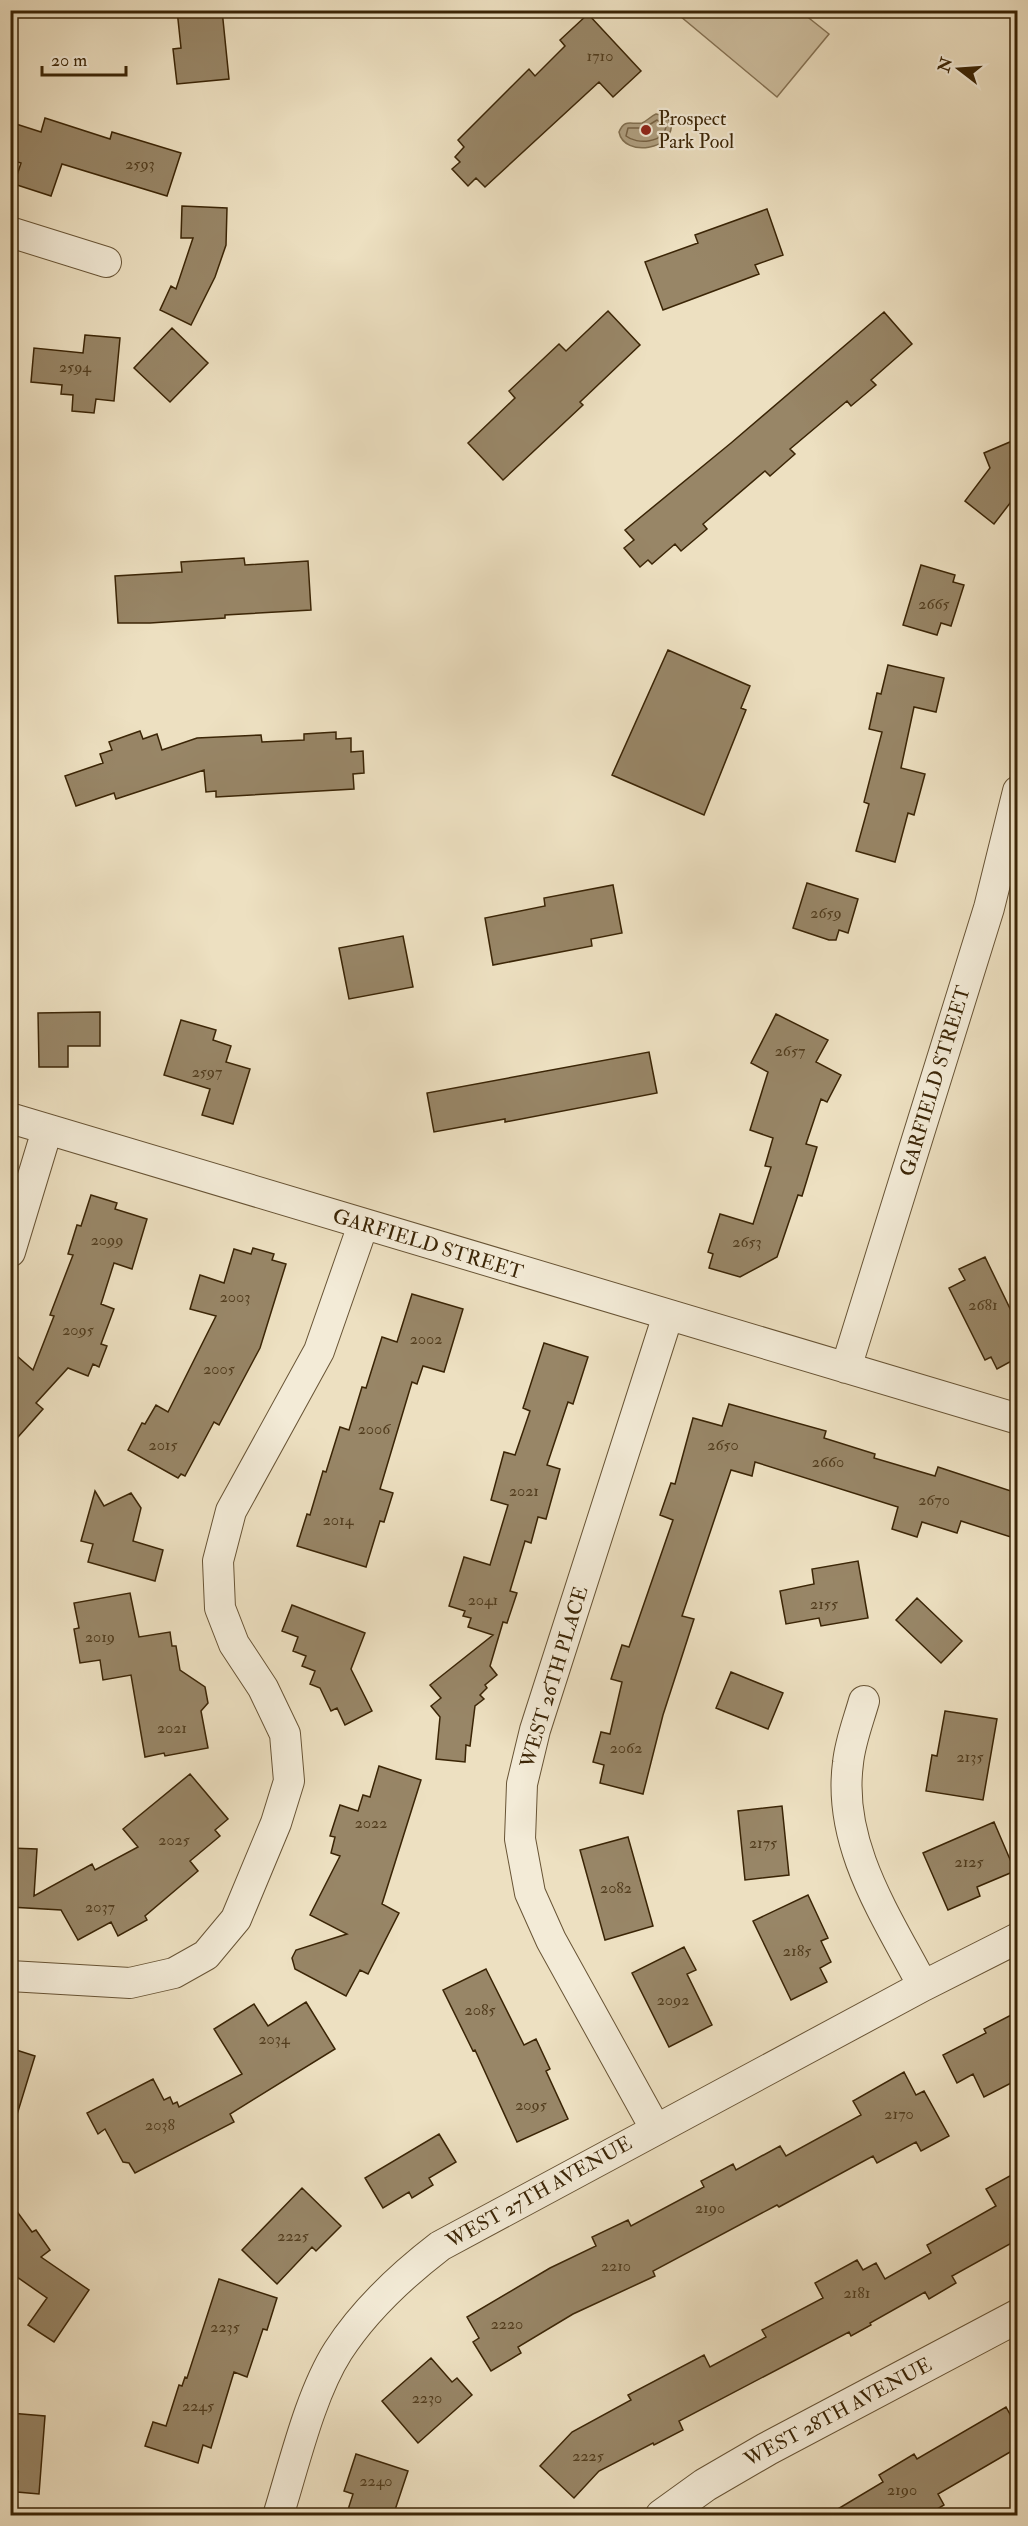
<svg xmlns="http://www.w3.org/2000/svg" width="1028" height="2526" viewBox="0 0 1028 2526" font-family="'IM FELL Double Pica',serif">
<rect width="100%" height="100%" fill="#ede0c1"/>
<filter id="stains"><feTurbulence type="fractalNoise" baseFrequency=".00333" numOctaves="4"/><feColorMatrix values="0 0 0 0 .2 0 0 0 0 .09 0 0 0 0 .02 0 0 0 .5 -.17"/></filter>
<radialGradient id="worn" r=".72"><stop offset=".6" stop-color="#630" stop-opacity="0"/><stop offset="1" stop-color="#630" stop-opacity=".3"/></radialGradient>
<!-- green -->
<path fill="#cfc0a1" stroke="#857254" stroke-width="1.5" d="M 674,11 L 800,11 L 829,34 L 777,97 Z"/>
<!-- water -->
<path fill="#b0a081" stroke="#816f50" stroke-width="1.5" d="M 656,114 L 664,116 L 671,122 C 676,150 624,158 619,132 C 625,118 631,125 642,123 C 647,121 651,116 656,114 Z"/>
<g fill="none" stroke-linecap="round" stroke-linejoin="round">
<!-- shore -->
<path stroke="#766244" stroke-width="1.5" d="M 657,120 L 666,126 C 664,143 637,145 626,136 L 628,128 L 644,128 Z"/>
</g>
<!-- building -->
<path fill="#988667" stroke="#3b2506" stroke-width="1.5" d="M 177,10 L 222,10 L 229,79 L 177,84 L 173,49 L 181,48 Z
M 588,14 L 641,71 L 613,97 L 599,82 L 485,187 L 476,178 L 468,186 L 452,169 L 460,162 L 455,157 L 464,147 L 458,140 L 529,69 L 535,76 L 565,46 L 560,40 Z
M 45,118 L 110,139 L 112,132 L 181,153 L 167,196 L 62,164 L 51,196 L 14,184 L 21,163 L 10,160 L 10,122 L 41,132 Z
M 182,206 L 227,208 L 226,245 L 215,277 L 191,325 L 160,310 L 171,286 L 176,289 L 193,238 L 181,238 Z
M 767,209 L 783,255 L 755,265 L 759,274 L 663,310 L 645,262 L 698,243 L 695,235 Z
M 608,311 L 640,345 L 580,402 L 583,405 L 503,480 L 468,443 L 515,398 L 509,391 L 559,344 L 566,351 Z
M 884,312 L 912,344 L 871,380 L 876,385 L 851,406 L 847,401 L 790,449 L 795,454 L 770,476 L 765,471 L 703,524 L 707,529 L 681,551 L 675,544 L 652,564 L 648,560 L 640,567 L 624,548 L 634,540 L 625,530 L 731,443 Z
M 172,328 L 208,363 L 170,402 L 134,368 Z
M 85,335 L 120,338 L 114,401 L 96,399 L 94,413 L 72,411 L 73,395 L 61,394 L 62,385 L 31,382 L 34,348 L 83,353 Z
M 1017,439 L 1017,494 L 994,524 L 965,501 L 990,468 L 984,453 Z
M 244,558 L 245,565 L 308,561 L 311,610 L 225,615 L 225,618 L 150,623 L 118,623 L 115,576 L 182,572 L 181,562 Z
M 921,565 L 955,575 L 953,582 L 964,585 L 951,626 L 941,623 L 937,635 L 903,625 Z
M 668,650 L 750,686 L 741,708 L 746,710 L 704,815 L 612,775 Z
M 888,665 L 944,678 L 936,712 L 914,707 L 901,768 L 925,774 L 914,815 L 908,813 L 895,862 L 856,851 L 869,804 L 864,802 L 882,732 L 869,729 L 877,693 L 881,694 Z
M 140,731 L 143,739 L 157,734 L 162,750 L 197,738 L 261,735 L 262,742 L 304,740 L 304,734 L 336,732 L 336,739 L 351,738 L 351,752 L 363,751 L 364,773 L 353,774 L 354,789 L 216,797 L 216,791 L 206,792 L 204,770 L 116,799 L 114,793 L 76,806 L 65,776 L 103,763 L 100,754 L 112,750 L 109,742 Z
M 807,883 L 858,899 L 848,933 L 839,930 L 836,940 L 829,940 L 793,928 Z
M 613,885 L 622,933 L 591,939 L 592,946 L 493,965 L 485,918 L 545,906 L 544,898 Z
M 403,936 L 413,987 L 349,999 L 339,948 Z
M 100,1012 L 100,1046 L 68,1046 L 68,1067 L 39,1067 L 38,1013 Z
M 776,1014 L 828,1040 L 816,1062 L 841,1075 L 827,1102 L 821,1099 L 806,1144 L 817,1147 L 802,1196 L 798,1195 L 777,1257 L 740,1277 L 709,1268 L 713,1254 L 708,1252 L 720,1214 L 753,1224 L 771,1167 L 765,1166 L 773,1138 L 750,1130 L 768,1072 L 751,1063 Z
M 181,1020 L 216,1030 L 213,1040 L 231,1046 L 226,1062 L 250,1069 L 233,1124 L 202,1115 L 210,1089 L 164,1075 Z
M 649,1052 L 657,1093 L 505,1122 L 505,1119 L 434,1132 L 427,1093 Z
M 91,1195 L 117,1203 L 115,1209 L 147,1219 L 132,1269 L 114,1263 L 101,1304 L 114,1309 L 101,1344 L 107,1346 L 99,1367 L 93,1364 L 88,1376 L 68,1368 L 36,1403 L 43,1409 L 10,1446 L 10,1350 L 33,1370 L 54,1316 L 50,1315 L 73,1255 L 68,1254 L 77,1225 L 81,1226 Z
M 253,1248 L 274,1254 L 272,1260 L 286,1264 L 260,1348 L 219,1425 L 214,1422 L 185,1476 L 181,1474 L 178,1478 L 128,1450 L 142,1423 L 145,1424 L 156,1405 L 168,1412 L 216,1316 L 190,1309 L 200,1275 L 224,1283 L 234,1249 L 251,1254 Z
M 985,1257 L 1017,1323 L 1017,1358 L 997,1369 L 991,1357 L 985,1360 L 949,1288 L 965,1280 L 959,1269 Z
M 412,1294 L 463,1309 L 444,1372 L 423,1366 L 417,1384 L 412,1382 L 380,1489 L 393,1493 L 384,1522 L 380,1521 L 366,1567 L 297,1546 L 307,1514 L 310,1515 L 323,1471 L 326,1472 L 340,1427 L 349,1430 L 362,1387 L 366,1388 L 382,1337 L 397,1342 Z
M 544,1343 L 588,1357 L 573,1404 L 568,1402 L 547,1465 L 560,1469 L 546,1519 L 538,1517 L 531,1543 L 525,1541 L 510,1591 L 517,1593 L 507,1623 L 503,1622 L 490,1666 L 497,1675 L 485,1685 L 487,1688 L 480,1695 L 484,1699 L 475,1706 L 470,1746 L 466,1745 L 465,1762 L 436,1759 L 440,1717 L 431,1706 L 441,1698 L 430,1685 L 493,1635 L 468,1627 L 471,1618 L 463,1616 L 465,1611 L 449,1606 L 464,1557 L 490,1565 L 508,1505 L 491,1500 L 504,1452 L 515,1455 L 530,1411 L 523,1408 Z
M 729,1404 L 826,1431 L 824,1438 L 875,1454 L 874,1458 L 935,1476 L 938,1467 L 1017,1493 L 1017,1539 L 961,1521 L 957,1533 L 922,1522 L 917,1537 L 892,1529 L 898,1507 L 755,1462 L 752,1476 L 731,1470 L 682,1616 L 694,1619 L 663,1715 L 643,1794 L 600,1783 L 604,1765 L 593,1762 L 601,1732 L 610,1734 L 622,1682 L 611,1679 L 622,1645 L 629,1647 L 673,1520 L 660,1515 L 671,1483 L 675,1484 L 693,1418 L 722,1426 Z
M 95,1491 L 104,1506 L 131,1493 L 141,1508 L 133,1541 L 163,1550 L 155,1581 L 88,1562 L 93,1544 L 81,1541 Z
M 858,1561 L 868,1618 L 821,1626 L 819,1618 L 786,1624 L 780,1591 L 814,1584 L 812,1569 Z
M 130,1593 L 139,1637 L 170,1632 L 172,1646 L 176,1646 L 180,1670 L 205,1687 L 208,1703 L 201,1711 L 208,1748 L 165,1756 L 164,1753 L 145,1757 L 131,1675 L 103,1680 L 100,1660 L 80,1663 L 74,1629 L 79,1628 L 74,1603 Z
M 917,1598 L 962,1641 L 941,1663 L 896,1620 Z
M 292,1605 L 365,1633 L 351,1669 L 372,1711 L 345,1725 L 337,1708 L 331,1711 L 320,1688 L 310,1684 L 315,1671 L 302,1666 L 306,1656 L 293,1651 L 298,1637 L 282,1631 Z
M 731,1672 L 783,1693 L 768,1729 L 716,1708 Z
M 945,1711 L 997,1719 L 983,1800 L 926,1791 L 932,1755 L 937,1756 Z
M 379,1766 L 421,1780 L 382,1904 L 399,1913 L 368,1974 L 360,1970 L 346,1996 L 295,1969 L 292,1958 L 296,1950 L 347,1934 L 310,1915 L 340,1856 L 331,1853 L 335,1837 L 330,1836 L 340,1805 L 358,1811 L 363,1795 L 370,1797 Z
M 190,1774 L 228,1819 L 215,1830 L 220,1836 L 190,1861 L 198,1871 L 145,1916 L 147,1920 L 118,1936 L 111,1922 L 78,1940 L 61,1910 L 10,1907 L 10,1848 L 37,1849 L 34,1896 L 92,1864 L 95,1870 L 138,1847 L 123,1829 Z
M 782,1806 L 789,1875 L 745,1880 L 738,1811 Z
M 994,1822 L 1015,1871 L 977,1887 L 980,1896 L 948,1910 L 923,1853 Z
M 628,1837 L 653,1926 L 605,1940 L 580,1850 Z
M 808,1895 L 828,1938 L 821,1941 L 831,1962 L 820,1968 L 827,1982 L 791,2000 L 753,1921 Z
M 684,1947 L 696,1970 L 687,1974 L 712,2025 L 669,2047 L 632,1973 Z
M 486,1969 L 524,2045 L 536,2039 L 550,2069 L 546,2071 L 568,2119 L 517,2142 L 475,2050 L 473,2051 L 443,1990 Z
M 306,2002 L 335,2049 L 230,2114 L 234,2122 L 135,2173 L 129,2163 L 123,2162 L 105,2129 L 98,2134 L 87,2113 L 153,2079 L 164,2100 L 170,2097 L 173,2104 L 177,2102 L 179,2107 L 242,2074 L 214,2029 L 254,2004 L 268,2026 Z
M 1017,2012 L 1017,2080 L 984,2097 L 973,2074 L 957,2083 L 943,2055 L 986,2033 L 984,2029 Z
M 10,2048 L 35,2056 L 16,2118 L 10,2117 Z
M 904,2072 L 916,2095 L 924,2091 L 949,2136 L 921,2151 L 916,2142 L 877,2163 L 873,2156 L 779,2207 L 777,2205 L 653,2271 L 655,2276 L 573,2314 L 518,2347 L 521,2353 L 491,2371 L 473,2342 L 479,2338 L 467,2317 L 550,2268 L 596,2246 L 592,2237 L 628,2220 L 631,2226 L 704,2187 L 701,2181 L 733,2164 L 736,2170 L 780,2146 L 786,2156 L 861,2115 L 853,2101 Z
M 439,2134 L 456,2162 L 429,2178 L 433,2185 L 412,2198 L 409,2192 L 383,2208 L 365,2178 Z
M 1017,2172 L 1017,2246 L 1015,2241 L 952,2276 L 956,2283 L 929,2299 L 925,2292 L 870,2323 L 871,2325 L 851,2336 L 849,2332 L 679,2421 L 683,2430 L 654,2445 L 653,2443 L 599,2471 L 574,2498 L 540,2466 L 572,2432 L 631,2400 L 628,2395 L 704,2355 L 710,2367 L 766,2337 L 762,2330 L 823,2298 L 815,2283 L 857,2260 L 863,2270 L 876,2263 L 885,2279 L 931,2253 L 927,2245 L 996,2206 L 986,2189 Z
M 302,2188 L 341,2226 L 316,2251 L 312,2247 L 277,2284 L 242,2250 Z
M 10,2202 L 32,2232 L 36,2230 L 50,2250 L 41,2257 L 89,2290 L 54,2342 L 28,2325 L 47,2298 L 10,2272 Z
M 219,2279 L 277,2298 L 267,2330 L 263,2329 L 247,2377 L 234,2372 L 211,2448 L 203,2445 L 198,2463 L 145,2446 L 153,2422 L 166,2426 L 179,2385 L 182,2386 L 185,2377 L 187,2378 Z
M 431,2358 L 452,2382 L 457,2378 L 472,2395 L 418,2443 L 382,2401 Z
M 1006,2407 L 1017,2427 L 1017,2448 L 938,2494 L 944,2505 L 926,2516 L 826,2516 L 883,2482 L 879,2475 L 914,2454 L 917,2459 Z
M 10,2413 L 45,2416 L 39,2494 L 17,2492 L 18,2471 L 10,2471 Z
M 356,2454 L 408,2471 L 393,2516 L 346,2516 L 353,2494 L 344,2491 Z"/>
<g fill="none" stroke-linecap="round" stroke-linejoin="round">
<defs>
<path id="minor" d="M 10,232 L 106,262
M 10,1118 L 1018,1419
M 10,1252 L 47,1130
M 846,1368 L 989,908 L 1018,791
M 10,1976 L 130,1983 L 174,1973 L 206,1955 L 236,1919 L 276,1823 L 289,1781 L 285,1734 L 263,1688 L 234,1644 L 220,1608 L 218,1561 L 231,1511 L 319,1351 L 363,1225
M 923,1986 L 1018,1938
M 655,2128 L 551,1940 L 530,1893 L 520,1839 L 522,1784 L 535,1730 L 668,1315
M 278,2516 C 294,2465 310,2395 338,2351 C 365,2309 401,2276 440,2246 L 923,1986 C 887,1917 837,1845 848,1763 C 850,1742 858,1722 864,1701"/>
<path id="tertiary" d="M 662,2516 L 705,2485 L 767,2449 L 1018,2316"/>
</defs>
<!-- minor casing -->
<use href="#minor" stroke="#685435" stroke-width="32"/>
<!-- tertiary casing -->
<use href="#tertiary" stroke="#685435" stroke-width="35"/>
<!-- minor -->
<use href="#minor" stroke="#f3ebd7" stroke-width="30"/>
<!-- tertiary -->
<use href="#tertiary" stroke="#f3ebd7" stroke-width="33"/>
</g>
<!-- markers -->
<circle fill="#8f2418" stroke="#f3ebd7" stroke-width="2" cx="646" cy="130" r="6"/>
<g text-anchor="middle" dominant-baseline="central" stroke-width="4.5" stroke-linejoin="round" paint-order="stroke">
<!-- number labels -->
<g font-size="16" fill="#523d1e">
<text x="600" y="56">1710</text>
<text x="140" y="164">2593</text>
<text x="75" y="367">2594</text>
<text x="934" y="604">2665</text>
<text x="826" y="913">2659</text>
<text x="790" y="1051">2657</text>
<text x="207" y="1072">2597</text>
<text x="107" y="1240">2099</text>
<text x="747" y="1242">2653</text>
<text x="235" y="1297">2003</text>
<text x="983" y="1305">2681</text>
<text x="78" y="1330">2095</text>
<text x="426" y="1339">2002</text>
<text x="219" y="1369">2005</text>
<text x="374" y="1429">2006</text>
<text x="163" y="1445">2015</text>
<text x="723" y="1445">2650</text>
<text x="828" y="1462">2660</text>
<text x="524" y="1491">2021</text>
<text x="934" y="1500">2670</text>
<text x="338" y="1520">2014</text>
<text x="483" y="1600">2041</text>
<text x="824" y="1604">2155</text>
<text x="100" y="1637">2019</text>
<text x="172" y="1728">2021</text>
<text x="626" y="1748">2062</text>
<text x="970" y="1757">2135</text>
<text x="371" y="1823">2022</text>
<text x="174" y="1840">2025</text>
<text x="763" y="1843">2175</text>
<text x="969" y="1862">2125</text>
<text x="616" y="1888">2082</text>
<text x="100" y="1907">2037</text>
<text x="797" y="1951">2185</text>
<text x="673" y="2000">2092</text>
<text x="480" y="2010">2085</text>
<text x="274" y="2039">2034</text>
<text x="531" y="2105">2095</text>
<text x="899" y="2114">2170</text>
<text x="160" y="2125">2038</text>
<text x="710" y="2208">2190</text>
<text x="293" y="2236">2225</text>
<text x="616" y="2266">2210</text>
<text x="857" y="2293">2181</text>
<text x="507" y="2324">2220</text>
<text x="225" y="2327">2235</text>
<text x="427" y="2398">2230</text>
<text x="198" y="2406">2245</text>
<text x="588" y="2456">2225</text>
<text x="376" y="2481">2240</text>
<text x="902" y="2490">2190</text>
</g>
<!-- poi labels -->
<g font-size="20" fill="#3b2506" stroke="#f3ebd7" text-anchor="start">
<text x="658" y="118">Prospect<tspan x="658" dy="23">Park Pool</tspan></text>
</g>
<!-- street labels -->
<g font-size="20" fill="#3b2506" stroke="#f3ebd7">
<text transform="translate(935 1081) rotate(-73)">GARFIELD STREET</text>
<text transform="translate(428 1244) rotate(17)">GARFIELD STREET</text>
<text transform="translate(554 1677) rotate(-73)">WEST 26TH PLACE</text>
<text transform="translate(539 2192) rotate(-29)">WEST 27TH AVENUE</text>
<text transform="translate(838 2412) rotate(-28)">WEST 28TH AVENUE</text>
</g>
</g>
<!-- margin -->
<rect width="1028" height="2526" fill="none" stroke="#ede0c1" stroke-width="36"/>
<rect x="12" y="12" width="1004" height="2502" fill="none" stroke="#3b2506" stroke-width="3"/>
<rect x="18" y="18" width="992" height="2490" fill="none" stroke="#3b2506" stroke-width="1.5"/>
<!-- north arrow -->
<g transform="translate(959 69) rotate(287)" stroke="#f3ebd7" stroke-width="4.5" paint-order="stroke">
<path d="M0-4.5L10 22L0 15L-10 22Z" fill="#3b2506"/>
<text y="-9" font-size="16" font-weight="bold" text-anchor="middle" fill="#3b2506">N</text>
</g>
<!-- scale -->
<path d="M42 66v9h84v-9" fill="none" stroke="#3b2506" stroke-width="3"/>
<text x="51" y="66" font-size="18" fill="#3b2506" stroke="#f3ebd7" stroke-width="4.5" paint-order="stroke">20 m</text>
<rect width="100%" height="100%" filter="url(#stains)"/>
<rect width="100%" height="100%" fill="url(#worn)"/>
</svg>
